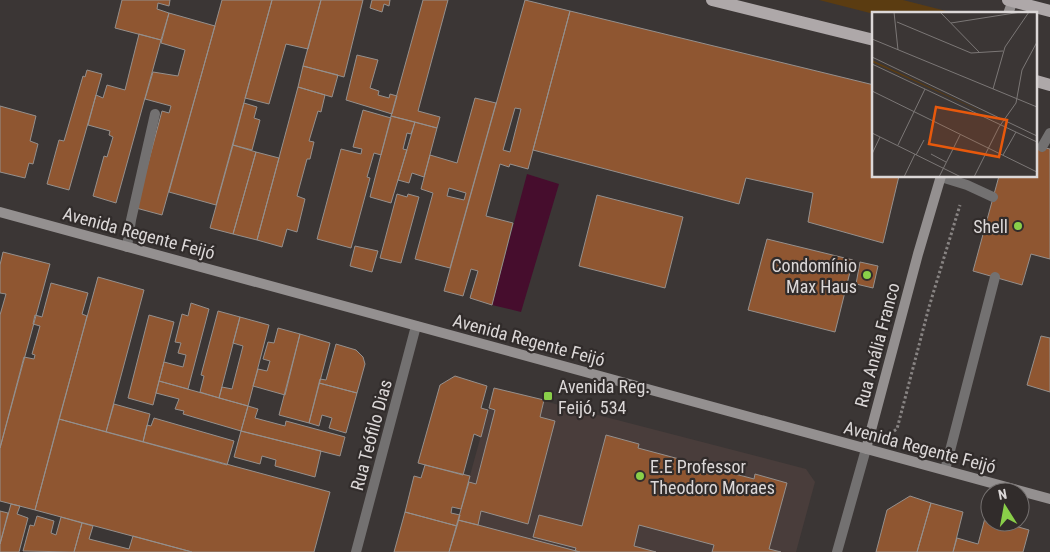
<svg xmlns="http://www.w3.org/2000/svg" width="1050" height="552" viewBox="0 0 1050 552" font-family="'Roboto Condensed',sans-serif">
<rect width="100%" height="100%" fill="#3b3635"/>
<!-- built -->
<path fill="#493d3b" d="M 494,388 L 806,469 L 815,482 L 796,552 L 449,552 Z"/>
<!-- green -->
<path fill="#5b3c11" d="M 819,0 L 903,0 L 950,12 L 949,14 L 874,14 Z"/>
<!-- water -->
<path fill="#460d2d" d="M 527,174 L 559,184 L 521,312 L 492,305 Z"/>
<!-- building -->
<path fill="#8f5631" stroke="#95908d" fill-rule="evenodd" d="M 122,0 L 170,0 L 169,6 L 158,3 L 157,9 L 169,13 L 161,40 L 115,28 Z
M 222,0 L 272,0 L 216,205 L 169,192 Z
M 272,0 L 321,0 L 308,49 L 286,44 L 269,104 L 245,98 Z
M 321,0 L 363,0 L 344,77 L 303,66 Z
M 372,0 L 390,0 L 389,6 L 384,4 L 382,12 L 370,8 Z
M 423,0 L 448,0 L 418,111 L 440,117 L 437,128 L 391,116 Z
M 525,0 L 570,11 L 528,169 L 510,164 L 509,167 L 500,164 L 486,216 L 513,223 L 492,305 L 470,298 L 478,271 L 471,269 L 463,296 L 444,291 ZM 515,108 L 521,109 L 510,152 L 503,150 Z
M 570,11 L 874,85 L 874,176 L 899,176 L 883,243 L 808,222 L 813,193 L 746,178 L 739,204 L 533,150 Z
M 169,13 L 215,26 L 162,215 L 136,208 L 162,111 L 169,113 L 171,106 L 145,99 L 153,72 L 178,76 L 185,50 L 161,43 Z
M 139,34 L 161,40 L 116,203 L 93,196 L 104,156 L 107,157 L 113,137 L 109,135 L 110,131 L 88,125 L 96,95 L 103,98 L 107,85 L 125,90 Z
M 357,55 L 378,60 L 370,88 L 379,91 L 378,95 L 389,98 L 390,94 L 397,96 L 392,114 L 346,100 Z
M 303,66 L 338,75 L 332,97 L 298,87 Z
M 87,70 L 102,74 L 69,190 L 47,184 L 59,140 L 64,141 L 83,76 L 85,77 Z
M 298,87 L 325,95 L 321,112 L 318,111 L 309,141 L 314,142 L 310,159 L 307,159 L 297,196 L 305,199 L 297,232 L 287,229 L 282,247 L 257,240 Z
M 475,98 L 496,103 L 450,268 L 415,259 L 433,193 L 421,189 L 430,155 L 457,163 ZM 449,188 L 466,193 L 464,200 L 447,196 Z
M 244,103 L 257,107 L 254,118 L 260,120 L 252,150 L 233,145 Z
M 0,106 L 36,116 L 30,141 L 38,144 L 33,164 L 29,163 L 25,178 L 0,172 Z
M 363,110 L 391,118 L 381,155 L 374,153 L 367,177 L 370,178 L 351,248 L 317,239 L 341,149 L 361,154 L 362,149 L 353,147 Z
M 391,116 L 415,122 L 411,134 L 407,133 L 403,149 L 407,150 L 391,203 L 370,197 Z
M 415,122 L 437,128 L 424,177 L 412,173 L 409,183 L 398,180 Z
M 233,145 L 256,152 L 233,234 L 210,228 Z
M 1036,146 L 1050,149 L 1050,259 L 1031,254 L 1022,285 L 973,271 L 999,176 L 1036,176 Z
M 256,152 L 279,158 L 257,240 L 233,234 Z
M 397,194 L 407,197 L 408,194 L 419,197 L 401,263 L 380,258 Z
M 597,195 L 683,217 L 665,288 L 579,266 Z
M 767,239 L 853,260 L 835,332 L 748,310 Z
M 355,246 L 378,251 L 372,272 L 350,266 Z
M 3,252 L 50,264 L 0,448 L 0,315 L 6,294 L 0,293 L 0,265 Z
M 860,262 L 878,266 L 873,288 L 856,284 Z
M 98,277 L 144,290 L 106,432 L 59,419 Z
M 51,283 L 88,293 L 82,314 L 87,316 L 35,510 L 0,501 L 0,448 L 24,357 L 34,359 L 35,355 L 32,354 L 40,326 L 33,324 L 35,315 L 42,317 Z
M 191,303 L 209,309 L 188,389 L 159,381 L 164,362 L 183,367 L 186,355 L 178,353 L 181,343 L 175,342 L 182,314 L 188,316 Z
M 218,311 L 240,317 L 219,398 L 200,392 L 204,376 L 201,375 Z
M 149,315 L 174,322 L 153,405 L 128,398 Z
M 240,317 L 269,325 L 248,406 L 219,398 L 222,387 L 232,389 L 243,346 L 233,343 Z
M 278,328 L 300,334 L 285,395 L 253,386 L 258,369 L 267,371 L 270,361 L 263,359 L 268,342 L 274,343 Z
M 300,334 L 330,343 L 309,423 L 279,415 Z
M 1041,336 L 1050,338 L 1050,392 L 1027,385 Z
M 336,344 L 356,350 L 363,357 L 365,364 L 357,393 L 319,383 L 320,379 L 326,380 Z
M 455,376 L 487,386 L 481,408 L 488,410 L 481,437 L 474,434 L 463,475 L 418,463 L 440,385 Z
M 159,381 L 248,406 L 241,431 L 183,414 L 184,411 L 175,409 L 179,399 L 156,393 Z
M 319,383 L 357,393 L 346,433 L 329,428 L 332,418 L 322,415 L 319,426 L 309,423 Z
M 494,388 L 544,400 L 540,417 L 555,421 L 528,524 L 481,511 L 478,525 L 458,520 L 469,482 L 476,484 L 495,410 L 489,408 Z
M 114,404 L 150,414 L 143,442 L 106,432 Z
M 248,406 L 258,409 L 255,418 L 285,426 L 286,421 L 345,437 L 340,456 L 241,431 Z
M 154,418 L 234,441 L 227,465 L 143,442 L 147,425 L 151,426 Z
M 59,419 L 330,492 L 314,552 L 192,552 L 35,510 Z
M 241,431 L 321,451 L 315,477 L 275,466 L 276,460 L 262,456 L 260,464 L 234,457 Z
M 606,435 L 639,444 L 638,448 L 754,479 L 755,474 L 787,483 L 769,549 L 781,552 L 712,552 L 714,545 L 639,525 L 634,546 L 656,552 L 580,552 L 575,551 L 576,548 L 533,537 L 539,515 L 582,526 Z
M 425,465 L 470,476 L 461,509 L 452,507 L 451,513 L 460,515 L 457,526 L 405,512 L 414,476 L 421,478 Z
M 910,496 L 931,503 L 917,552 L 876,552 L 887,510 Z
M 931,503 L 963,512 L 953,552 L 917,552 Z
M 11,504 L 20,506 L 17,514 L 28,518 L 19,552 L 0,552 L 0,544 Z
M 0,511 L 8,513 L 0,544 Z
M 405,512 L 457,526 L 449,552 L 394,552 Z
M 37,516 L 54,521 L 51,533 L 56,535 L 61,517 L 82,523 L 74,552 L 23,551 L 30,525 L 34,526 Z
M 985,518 L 990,519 L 990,522 L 1001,522 L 1029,530 L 1023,552 L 953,552 L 957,538 L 978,544 Z
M 458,520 L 478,525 L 580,552 L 449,552 Z
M 82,523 L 93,526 L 89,539 L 129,549 L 133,536 L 192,552 L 74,552 Z"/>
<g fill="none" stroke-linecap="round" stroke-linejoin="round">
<!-- path -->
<path stroke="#888483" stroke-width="3" stroke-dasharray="2.5 2.5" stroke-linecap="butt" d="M 894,431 L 897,429 L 929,307 L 960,205"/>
<!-- lane -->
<path stroke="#737171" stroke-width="10" d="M 1042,147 L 1050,133
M 941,177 L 967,185 L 993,197
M 127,247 L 131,220 L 155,114
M 945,470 L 995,277"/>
<!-- street -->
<path stroke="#737171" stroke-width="10" d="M 356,552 L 416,326
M 837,552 L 866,449"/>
<!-- secondary -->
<path stroke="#949090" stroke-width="10" d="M 1008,14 L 1013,0
M 0,212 L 1050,499
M 866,449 L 918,254 L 941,176"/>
<!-- primary -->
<path stroke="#aea8a9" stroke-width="12" d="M 712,0 L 874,40
M 1008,0 L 1050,11
M 1036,81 L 1050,85"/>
</g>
<!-- markers -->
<g fill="#89cf49" stroke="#312c2b" stroke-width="2">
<circle cx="1018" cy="226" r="5"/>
<circle cx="867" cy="275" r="5"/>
<rect x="543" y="391" width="10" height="10" rx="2.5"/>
<circle cx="640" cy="476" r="5"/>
</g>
<g text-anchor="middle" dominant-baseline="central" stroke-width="4.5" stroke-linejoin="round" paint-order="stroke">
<!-- poi labels -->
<g font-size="18" fill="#dcd8d8" stroke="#312c2b" text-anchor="end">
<text x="1008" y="226">Shell</text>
<text x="857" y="265">Condomínio<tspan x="857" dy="21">Max Haus</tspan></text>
<text x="558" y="386" text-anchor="start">Avenida Reg.<tspan x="558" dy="21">Feijó, 534</tspan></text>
<text x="650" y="466" text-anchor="start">E.E Professor<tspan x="650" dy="21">Theodoro Moraes</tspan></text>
</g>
<!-- street labels -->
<g font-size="18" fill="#dcd8d8" stroke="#312c2b">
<text transform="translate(139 233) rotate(15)">Avenida Regente Feijó</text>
<text transform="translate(529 340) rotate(15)">Avenida Regente Feijó</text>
<text transform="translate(877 345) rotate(-75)">Rua Anália Franco</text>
<text transform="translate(371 435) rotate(-75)">Rua Teófilo Dias</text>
<text transform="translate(920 447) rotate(15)">Avenida Regente Feijó</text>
</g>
</g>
<!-- overview -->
<g transform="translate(872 12)">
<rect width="165" height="165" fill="#3b3635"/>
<path d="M 0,48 L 128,108 L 0,50 Z" fill="#5b3c11"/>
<path fill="none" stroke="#7b7776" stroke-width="1" d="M 22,0 L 26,38M 68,0 L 108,41M 25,10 L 99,41 L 131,39M 79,11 L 149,0M 0,27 L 165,95M 0,45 L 165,124M 0,52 L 165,130M 121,77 L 133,35 L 157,0M 0,79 L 165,160M 0,121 L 89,165M 26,133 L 53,77M 0,142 L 8,125M 59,142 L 74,150M 44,143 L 52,128M 131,143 L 144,120M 32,165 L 43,142M 67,165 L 88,123M 102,165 L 127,115 L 144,91 L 150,58 L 165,30"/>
<path fill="#e8590c" fill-opacity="0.15" stroke="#e8590c" stroke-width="2.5" d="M 64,95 L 135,108 L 127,145 L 57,132 Z"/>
<rect width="165" height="165" fill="none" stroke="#dcd8d8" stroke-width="2.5"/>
</g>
<!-- north arrow -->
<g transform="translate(1005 507) rotate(349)"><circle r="24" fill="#312c2b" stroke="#757170"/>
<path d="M0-4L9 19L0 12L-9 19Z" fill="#89cf49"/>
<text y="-8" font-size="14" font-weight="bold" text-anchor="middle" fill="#dcd8d8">N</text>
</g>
</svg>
